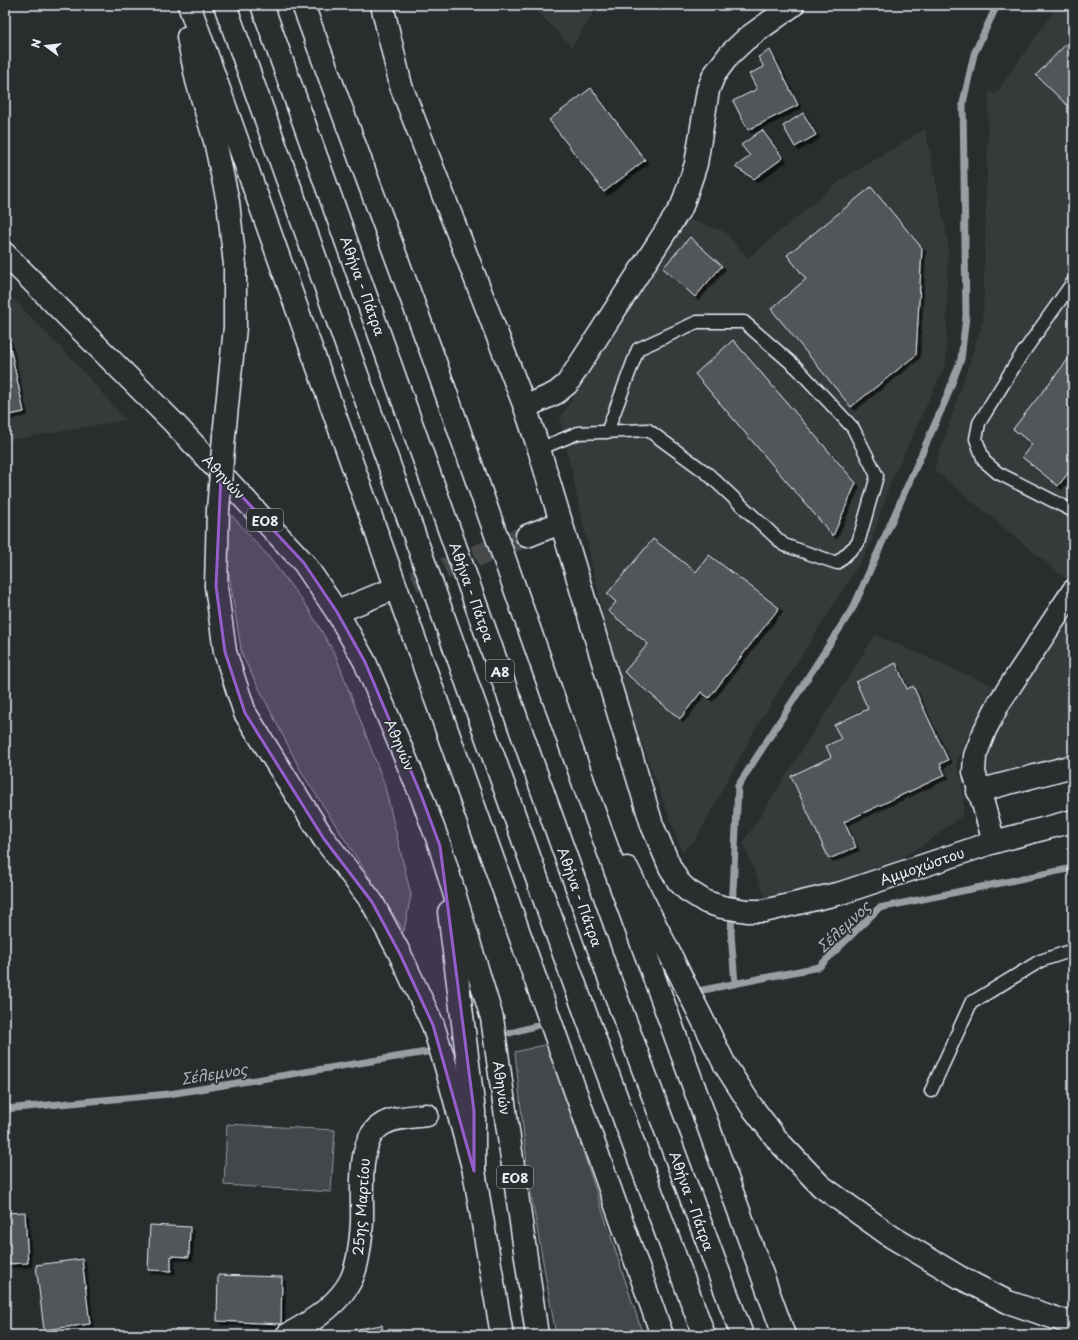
<svg xmlns="http://www.w3.org/2000/svg" width="1078" height="1340" viewBox="0 0 1078 1340" font-family="'Playpen Sans',sans-serif">
<defs>
<filter id="shadow"><feDropShadow dx="3.5" dy="3.5" stdDeviation="0" flood-color="#0009"/></filter>
</defs>
<rect width="100%" height="100%" fill="#2a2d2e"/>
<filter id="ink" filterUnits="userSpaceOnUse"><feTurbulence type="fractalNoise" baseFrequency=".025" numOctaves="2"/><feDisplacementMap in="SourceGraphic" scale="8" xChannelSelector="R" yChannelSelector="G"/><feConvolveMatrix kernelMatrix="1 2 1 2 8 2 1 2 1" color-interpolation-filters="sRGB"/></filter>
<g filter="url(#ink)">
<!-- built -->
<path fill="#363a3b" d="M 531,5 L 598,5 L 572,47 Z
M 1058,5 L 1073,5 L 1073,577 L 1070,582 L 934,470 L 983,321 L 989,90 L 995,95 Z
M 925,129 L 948,241 L 946,363 L 890,484 L 869,548 L 754,731 L 696,839 L 682,852 L 610,656 L 600,601 L 560,418 L 668,245 L 688,219 L 725,232 L 748,258 L 841,180 Z
M 5,291 L 77,364 L 126,420 L 5,441 Z
M 1073,609 L 1073,753 L 985,779 L 983,764 L 1012,700 Z
M 875,635 L 998,688 L 965,741 L 956,765 L 961,777 L 964,798 L 963,815 L 929,841 L 887,867 L 766,899 L 743,843 Z"/>
<!-- green -->
<path fill="#424648" stroke="#959ca0" d="M 228,511 L 268,556 L 308,608 L 336,656 L 384,783 L 411,895 L 404,931 L 302,773 L 242,655 L 225,550 Z
M 548,1044 L 643,1335 L 556,1335 L 529,1183 L 515,1052 Z
M 227,1124 L 335,1130 L 331,1192 L 224,1185 Z"/>
<g fill="none" stroke-linecap="round" stroke-linejoin="round">
<!-- stream -->
<path stroke="#989fa3" stroke-width="7" d="M 735,984 L 731,933 L 738,786 L 854,606 L 946,399 L 961,359 L 966,316 L 963,103 L 974,54 L 997,5
M 703,990 L 819,967 L 879,908 L 1073,868
M 510,1033 L 539,1025
M 5,1109 L 169,1094 L 427,1052"/>
</g>
<!-- building -->
<path fill="#535759" stroke="#e8f1f8" filter="url(#shadow)" d="M 1073,37 L 1073,111 L 1036,75 Z
M 770,50 L 798,105 L 748,130 L 733,101 L 757,89 L 749,74 L 764,67 L 758,57 Z
M 591,88 L 645,160 L 604,192 L 549,120 Z
M 803,113 L 816,135 L 795,147 L 783,126 Z
M 762,130 L 783,158 L 754,179 L 735,167 L 750,156 L 741,145 Z
M 871,187 L 922,248 L 916,355 L 851,407 L 771,309 L 806,279 L 787,255 Z
M 690,237 L 722,266 L 695,297 L 663,268 Z
M 5,337 L 8,337 L 24,412 L 5,416 Z
M 733,340 L 856,483 L 833,536 L 695,374 Z
M 1073,353 L 1073,475 L 1069,472 L 1058,486 L 1022,457 L 1032,444 L 1013,429 Z
M 653,539 L 696,572 L 709,555 L 779,608 L 709,698 L 701,692 L 680,719 L 624,672 L 648,644 L 608,611 L 616,602 L 607,594 Z
M 896,663 L 907,689 L 913,686 L 948,760 L 940,764 L 945,775 L 844,822 L 856,847 L 829,859 L 791,776 L 831,757 L 826,746 L 841,739 L 834,725 L 868,709 L 856,682 Z
M 25,1212 L 28,1263 L 5,1264 L 5,1213 Z
M 150,1225 L 190,1227 L 189,1257 L 171,1256 L 171,1271 L 148,1270 Z
M 82,1259 L 90,1324 L 44,1330 L 36,1265 Z
M 218,1275 L 282,1277 L 281,1324 L 217,1321 Z
M 382,1325 L 383,1335 L 346,1335 L 345,1331 Z
M 322,1330 L 324,1335 L 311,1335 Z"/>
<g fill="none" stroke-linecap="round" stroke-linejoin="round">
<!-- secondary-tunnel -->
<path stroke="#464a4c" stroke-width="22" stroke-dasharray="22 11" stroke-linecap="butt" d="M 383,593 L 527,536"/>
<defs>
<path id="lane" d="M 1073,282 L 1020,357 L 979,423 L 976,439 L 984,461 L 998,473 L 1073,511
M 539,449 L 578,433 L 648,430 L 708,474 L 784,545 L 837,563 L 858,543 L 877,476 L 853,428 L 797,368 L 744,322 L 697,322 L 638,349 L 607,432
M 931,1091 L 971,1003 L 1040,961 L 1073,950"/>
<path id="street" d="M 525,407 L 556,393 L 567,384 L 682,206 L 696,164 L 708,90 L 714,75 L 729,55 L 746,39 L 793,5
M 978,791 L 1073,766
M 994,842 L 974,772 L 975,756 L 985,730 L 999,703 L 1073,591
M 287,1335 C 310,1323 339,1304 351,1280 C 359,1263 361,1240 362,1221 C 363,1196 356,1142 380,1126 C 392,1117 412,1117 427,1115"/>
<path id="secondary" d="M 382,5 L 401,86 L 525,407 L 539,449 L 652,825 L 670,867 L 678,881 L 687,890 L 706,902 L 722,907 L 747,911 L 764,911 L 841,893 L 994,842 L 1073,821
M 527,536 L 560,523
M 337,612 L 383,593"/>
<path id="primary" d="M 5,254 L 173,422 L 304,563 L 337,612 L 365,662 L 421,795 L 440,846 L 492,1018 L 537,1335
M 449,912 L 474,1111 L 474,1171 L 502,1335"/>
<path id="highway" d="M 189,5 L 662,1335
M 225,5 L 575,985 L 704,1335
M 262,5 L 607,972 L 742,1335
M 303,5 L 434,359 L 585,787 L 784,1335
M 188,37 L 197,81 L 215,141 L 228,202 L 235,265 L 235,327 L 224,436
M 218,510 L 216,586 L 225,652 L 245,713 L 324,839 L 372,902 L 400,954 L 433,1025 L 446,1067 L 474,1171
M 627,868 L 725,1065 L 752,1107 L 779,1142 L 821,1186 L 892,1237 L 961,1278 L 1008,1302 L 1073,1324"/>
</defs>
<!-- lane casing -->
<use href="#lane" stroke="#e8f1f8" stroke-width="15"/>
<!-- street casing -->
<use href="#street" stroke="#e8f1f8" stroke-width="25"/>
<!-- secondary casing -->
<use href="#secondary" stroke="#e8f1f8" stroke-width="25"/>
<!-- primary casing -->
<use href="#primary" stroke="#e8f1f8" stroke-width="25"/>
<!-- highway casing -->
<use href="#highway" stroke="#e8f1f8" stroke-width="25"/>
<!-- lane -->
<use href="#lane" stroke="#2a2d2e" stroke-width="12"/>
<!-- street -->
<use href="#street" stroke="#2a2d2e" stroke-width="22"/>
<!-- secondary -->
<use href="#secondary" stroke="#2a2d2e" stroke-width="22"/>
<!-- primary -->
<use href="#primary" stroke="#2a2d2e" stroke-width="22"/>
<!-- highway -->
<use href="#highway" stroke="#2a2d2e" stroke-width="22"/>
<defs>
<path id="highway-bridge" d="M 218,510 L 224,436"/>
</defs>
<!-- highway-bridge casing -->
<use href="#highway-bridge" stroke="#e8f1f8" stroke-width="25" stroke-linecap="butt"/>
<!-- highway-bridge -->
<use href="#highway-bridge" stroke="#2a2d2e" stroke-width="22"/>
</g>
</g>
<!-- marked area -->
<path fill="#965dcd" fill-opacity="0.2" stroke="#965dcd" stroke-width="3" stroke-linejoin="round" d="M 221,474 L 304,563 L 337,612 L 365,662 L 421,795 L 440,846 L 474,1111 L 474,1171 L 433,1025 L 400,954 L 372,902 L 324,839 L 245,713 L 225,652 L 216,586 Z"/>
<g text-anchor="middle" dominant-baseline="central" stroke-width="3" stroke-linejoin="round" paint-order="stroke">
<!-- shield labels -->
<g fill="#2a2d2e" stroke="#afb6bb" stroke-width="1">
<rect x="247" y="509" width="36" height="22" rx="3"/>
<rect x="486" y="660" width="28" height="22" rx="3"/>
<rect x="497" y="1166" width="36" height="22" rx="3"/>
</g>
<g font-size="13" font-weight="bold" fill="#e8f1f8">
<text x="265" y="520">ΕΟ8</text>
<text x="500" y="671">Α8</text>
<text x="515" y="1177">ΕΟ8</text>
</g>
<!-- street labels -->
<g font-size="14" fill="#e8f1f8" stroke="#2a2d2e">
<text transform="translate(363 286) rotate(70)">Αθήνα - Πάτρα</text>
<text transform="translate(224 477) rotate(47)">Αθηνών</text>
<text transform="translate(472 592) rotate(70)">Αθήνα - Πάτρα</text>
<text transform="translate(400 745) rotate(67)">Αθηνών</text>
<text transform="translate(922 866) rotate(-19)">Αμμοχώστου</text>
<text transform="translate(580 897) rotate(70)">Αθήνα - Πάτρα</text>
<text transform="translate(502 1088) rotate(82)">Αθηνών</text>
<text transform="translate(692 1201) rotate(70)">Αθήνα - Πάτρα</text>
<text transform="translate(361 1207) rotate(-86)">25ης Μαρτίου</text>
</g>
<!-- water labels -->
<g font-size="15" font-style="italic" fill="#acb3b9" stroke="#2a2d2e">
<text transform="translate(843 926) rotate(-43)">Σέλεμνος</text>
<text transform="translate(214 1073) rotate(-9)">Σέλεμνος</text>
</g>
</g>
<!-- margin -->
<rect width="1078" height="1340" fill="none" stroke="#2a2d2e" stroke-width="20"/>
<rect x="10" y="10" width="1058" height="1320" fill="none" stroke="#e8f1f8" stroke-width="1.5" filter="url(#ink)"/>
<!-- north arrow -->
<g transform="translate(46 46) rotate(285)" stroke="#2a2d2e" stroke-width="3" paint-order="stroke">
<path d="M0-3L7 15L0 10L-7 15Z" fill="#e8f1f8"/>
<text y="-6" font-size="11" font-weight="bold" text-anchor="middle" fill="#e8f1f8">N</text>
</g>
</svg>
